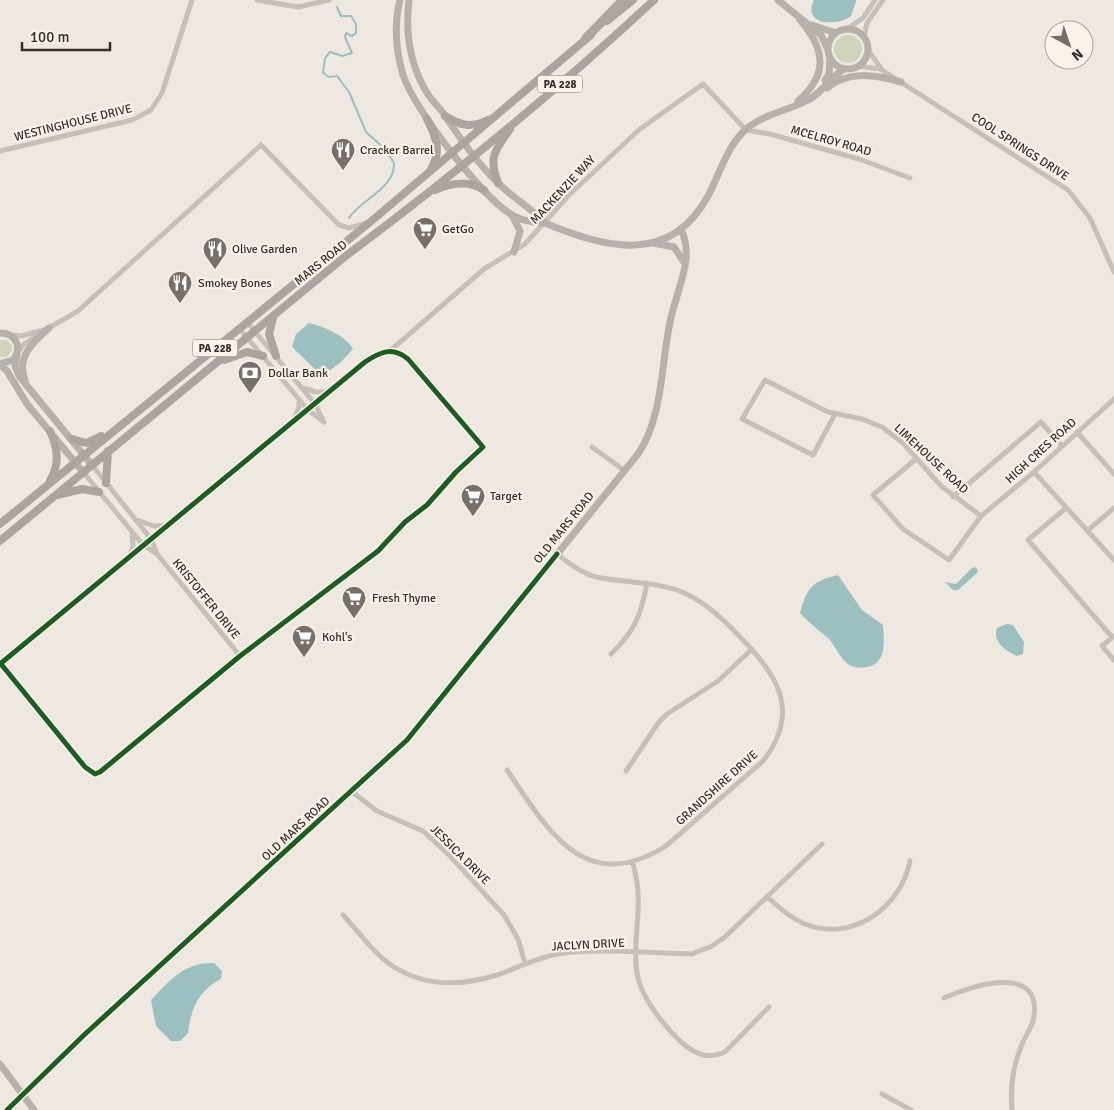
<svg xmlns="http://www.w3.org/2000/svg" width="1114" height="1110" viewBox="0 0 1114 1110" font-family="Signika,sans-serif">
<rect width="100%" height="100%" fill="#eee8e1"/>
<!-- green -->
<path fill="#cfd4ba" d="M834 49a14 14 0 1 1 28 0a14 14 0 1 1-28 0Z
M 0,340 L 6,340 L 11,344 L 12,350 L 7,357 L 0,357 Z"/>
<!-- water -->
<path fill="#9cbfc0" d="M 814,0 L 856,0 L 856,2 L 851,16 C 836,27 802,25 814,0 Z
M 309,323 C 322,326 347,336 353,349 L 341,362 L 322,376 L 292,347 L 296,334 Z
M 976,567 L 978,571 L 976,574 L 958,590 L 953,590 L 945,582 L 956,584 L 972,568 Z
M 838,575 L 862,610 L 883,625 C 884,641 887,664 867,667 C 862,668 855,668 851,666 C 840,660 837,648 829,639 C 819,630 809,623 800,613 C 807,588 812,581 838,575 Z
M 1007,624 L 1013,625 L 1024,642 L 1023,654 L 1017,656 C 1006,651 992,642 997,628 Z
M 214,963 L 222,971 L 221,979 C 199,989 190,1011 188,1033 L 180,1041 L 171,1041 L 156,1026 L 151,1000 C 170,980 185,962 214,963 Z"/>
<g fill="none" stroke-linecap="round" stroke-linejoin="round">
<!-- stream -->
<path stroke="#9cbfc0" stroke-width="2" d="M 337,7 L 341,16 L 351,16 L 356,24 L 356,33 L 352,36 L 346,33 L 345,37 L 352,53 L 342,56 L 330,52 L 325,58 L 323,73 L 329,77 L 337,76 L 349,92 L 366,132 L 385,149 L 394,163 C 395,189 361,199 349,218"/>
<!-- street -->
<path stroke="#c7c0ba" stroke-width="5" d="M 257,0 L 298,7 L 329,0
M 847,29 L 863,18 L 875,0
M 864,37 L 867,23 L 883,0
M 868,50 L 882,70 L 1068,190 L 1090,218 L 1114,272
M 858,66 L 880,69
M 0,151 L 132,120 L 151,110 L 162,93 L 192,0
M 247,322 L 315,404 L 323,420
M 239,328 L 308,410 L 324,422
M 47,329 L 78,311 L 261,145 L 339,225 L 349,228 L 366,223
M 11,335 L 21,336 L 47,329
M 391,350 L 484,269 L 525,244 L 569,195 L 640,129 L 703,84 L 746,130 L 770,134 L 859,159 L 910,178
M 18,352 L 24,344 L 38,335
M 303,388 L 316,392 L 328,392
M 835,414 L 813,455 L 742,419 L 765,380 L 828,412 L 862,419 L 882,427 L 903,443 L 941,486 L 981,516
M 294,420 L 299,407 L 299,399
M 1077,432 L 1114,474
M 592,447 L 625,471
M 916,459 L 873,495 L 903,529 L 949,560 L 981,516 L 1034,472 L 1114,399
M 92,465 L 151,539 L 157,554 L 240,656
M 83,472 L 143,545 L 157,554
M 1034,472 L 1114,560
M 953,497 L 1041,422 L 1062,446
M 1066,508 L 1028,540 L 1112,637
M 137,520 L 154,526 L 167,525
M 1087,531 L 1114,508
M 130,555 L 133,546 L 132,532
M 1114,636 L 1102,646 L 1114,660
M 611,654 C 635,631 641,615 647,583
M 0,664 L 365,362 C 380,352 392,346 408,359 L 483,447 L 456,472 L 427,505 L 405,522 L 378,551 L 240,656 L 100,772 L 95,774 L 85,767 L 1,664
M 507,770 C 548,830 584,897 666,846 L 763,761 C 802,711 777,674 739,636 C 722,618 705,602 682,592 C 654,581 625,583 596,577 C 581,573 569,563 557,554
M 626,771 L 659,722 L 667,714 L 718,681 L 752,649
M 351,791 L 377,811 L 423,831 L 449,855 L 504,915 L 518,939 L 525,963
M 633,863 C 635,873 638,883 638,893 C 640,922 631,954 639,982 C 646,1003 665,1027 681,1042 C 695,1054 707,1060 725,1052 L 769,1007
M 767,897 C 779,907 790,918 805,924 C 853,943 901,907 910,861
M 343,915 C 359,932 374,954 394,967 C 426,987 462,986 497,975 C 517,968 536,958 558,954 C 597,948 651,953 692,954 L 712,946 L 725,937 L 822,844
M 944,998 C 972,985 1046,962 1033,1021 C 1031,1028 1026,1035 1023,1042 C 1013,1065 1010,1085 1012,1110
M 882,1094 L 911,1110
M 7,1110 L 23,1095"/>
<!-- secondary -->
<path stroke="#b8b0aa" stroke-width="7" d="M 400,0 C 394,24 396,51 403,75 C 414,109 482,197 512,215 C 523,221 532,223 545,223 C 605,248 670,266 708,196 C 719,175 726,150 742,133 C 760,114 789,111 810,99 C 823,91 831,77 844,69
M 409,0 C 405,34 410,67 429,96 C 434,103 441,109 446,117 C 461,140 478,164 498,183 C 513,198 531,208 545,223
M 778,0 L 821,35 L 827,48
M 812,25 L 836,33
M828 49a20 20 0 1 1 40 0a20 20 0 1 1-40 0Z
M 825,80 L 829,74 L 830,59
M 827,88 C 849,70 875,75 901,82
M 798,101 C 829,74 825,49 800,20
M 512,215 L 520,231 L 514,252
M 654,243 L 674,247 L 684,262
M 0,333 C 16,333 23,348 13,360 L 0,364
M 17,355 L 15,366 L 19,376 L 92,465
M 0,365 L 7,371 L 27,404 L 83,472
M 25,380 C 16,357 33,342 49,328
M 0,1064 L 34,1110
M 23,1095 L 84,1035 L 407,740 L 638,454 C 663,417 661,365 670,322 C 674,301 684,280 686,259 C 687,248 685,238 681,229"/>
<!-- primary -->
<path stroke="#aca59f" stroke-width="8" d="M 607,21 L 633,0
M 445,116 C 461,126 471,128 488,120
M 427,119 C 435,135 442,150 432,167
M 498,183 C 488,156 495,151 510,129
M 435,190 C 452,183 468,180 484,190
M 273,318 L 269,334 L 276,356
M 224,360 L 247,352 L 263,356
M 72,439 L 86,443 L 101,436
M 50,481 C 60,463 58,449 50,431
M 106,483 L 108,451
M 57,495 L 82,489 L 99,492
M 0,524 L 375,218 L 591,35
M 0,541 L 347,255 C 453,176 557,90 654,0"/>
<!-- highway -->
<path stroke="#ada7a0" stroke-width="9" d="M 586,38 L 623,0"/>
<defs>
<path id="cycleway" d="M 0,664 L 365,362 C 380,352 392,346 408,359 L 483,447 L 456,472 L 427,505 L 405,522 L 378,551 L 240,656 L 100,772 L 95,774 L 85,767 L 1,664
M 7,1110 L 84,1035 L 407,740 L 557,554"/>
</defs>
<!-- cycleway casing -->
<use href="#cycleway" stroke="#faf3e9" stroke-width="8"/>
<!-- cycleway -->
<use href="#cycleway" stroke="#1b5e20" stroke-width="5"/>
</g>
<!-- icons -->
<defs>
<symbol id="restaurant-pin" viewBox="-11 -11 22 30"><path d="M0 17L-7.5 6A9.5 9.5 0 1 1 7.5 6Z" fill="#786f69" stroke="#faf3e9"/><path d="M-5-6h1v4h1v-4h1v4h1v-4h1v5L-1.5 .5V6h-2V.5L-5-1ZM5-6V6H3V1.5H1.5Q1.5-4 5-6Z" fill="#fff"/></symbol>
<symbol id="supermarket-pin" viewBox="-11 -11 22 30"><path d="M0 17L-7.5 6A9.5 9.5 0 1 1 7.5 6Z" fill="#786f69" stroke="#faf3e9"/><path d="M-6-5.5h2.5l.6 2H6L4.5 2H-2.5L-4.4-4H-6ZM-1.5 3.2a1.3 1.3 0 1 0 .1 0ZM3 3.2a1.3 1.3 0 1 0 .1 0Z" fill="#fff"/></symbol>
<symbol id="bank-pin" viewBox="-11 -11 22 30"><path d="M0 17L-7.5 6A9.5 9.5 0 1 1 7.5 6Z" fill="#786f69" stroke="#faf3e9"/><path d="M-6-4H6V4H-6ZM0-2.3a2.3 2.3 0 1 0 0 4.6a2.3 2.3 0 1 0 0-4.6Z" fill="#fff"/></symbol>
</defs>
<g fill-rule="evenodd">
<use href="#restaurant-pin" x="329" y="136" width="28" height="38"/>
<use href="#supermarket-pin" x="411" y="215" width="28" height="38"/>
<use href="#restaurant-pin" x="201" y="235" width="28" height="38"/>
<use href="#restaurant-pin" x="166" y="269" width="28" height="38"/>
<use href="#bank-pin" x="236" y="359" width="28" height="38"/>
<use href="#supermarket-pin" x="459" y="482" width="28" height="38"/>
<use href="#supermarket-pin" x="340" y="584" width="28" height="38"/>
<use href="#supermarket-pin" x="290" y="623" width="28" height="38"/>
</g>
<g text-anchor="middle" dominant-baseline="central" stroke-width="4.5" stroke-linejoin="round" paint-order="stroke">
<!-- shield labels -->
<g fill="#faf3e9" stroke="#726962" stroke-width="1">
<rect x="537.5" y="75.5" width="45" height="17" rx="4"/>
<rect x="192.5" y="339.5" width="45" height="17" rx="4"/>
</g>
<g font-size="11" font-weight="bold" fill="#382e28">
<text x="560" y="84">PA 228</text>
<text x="215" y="348">PA 228</text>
</g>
<!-- street labels -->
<g font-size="12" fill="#382e28" stroke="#faf3e9">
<text transform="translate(73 123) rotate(-14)">WESTINGHOUSE DRIVE</text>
<text transform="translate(831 141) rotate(16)">MCELROY ROAD</text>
<text transform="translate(1020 147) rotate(33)">COOL SPRINGS DRIVE</text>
<text transform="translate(563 190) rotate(-47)">MACKENZIE WAY</text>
<text transform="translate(321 263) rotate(-39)">MARS ROAD</text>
<text transform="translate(1041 451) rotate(-42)">HIGH CRES ROAD</text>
<text transform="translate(931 459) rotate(43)">LIMEHOUSE ROAD</text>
<text transform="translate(564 528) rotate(-51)">OLD MARS ROAD</text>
<text transform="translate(206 599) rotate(51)">KRISTOFFER DRIVE</text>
<text transform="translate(717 788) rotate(-42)">GRANDSHIRE DRIVE</text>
<text transform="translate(296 829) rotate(-43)">OLD MARS ROAD</text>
<text transform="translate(460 855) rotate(45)">JESSICA DRIVE</text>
<text transform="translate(588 945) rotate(-3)">JACLYN DRIVE</text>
</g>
<!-- poi labels -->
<g font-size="12" fill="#382e28" stroke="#faf3e9" text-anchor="start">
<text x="360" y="150">Cracker Barrel</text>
<text x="442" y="229">GetGo</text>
<text x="232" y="249">Olive Garden</text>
<text x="198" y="283">Smokey Bones</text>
<text x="268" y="373">Dollar Bank</text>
<text x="490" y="496">Target</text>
<text x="372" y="598">Fresh Thyme</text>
<text x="322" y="637">Kohl's</text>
</g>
</g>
<!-- north arrow -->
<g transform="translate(1069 45) rotate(140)"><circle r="24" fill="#faf3e9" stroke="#aca49c"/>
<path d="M0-4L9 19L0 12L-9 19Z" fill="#786f69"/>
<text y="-8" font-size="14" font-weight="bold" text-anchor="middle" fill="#382e28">N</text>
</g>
<!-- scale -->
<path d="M22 42v8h88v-8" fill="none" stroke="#382e28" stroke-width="2.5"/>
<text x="30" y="42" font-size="15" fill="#382e28" stroke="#faf3e9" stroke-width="4" paint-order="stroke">100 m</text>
</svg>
